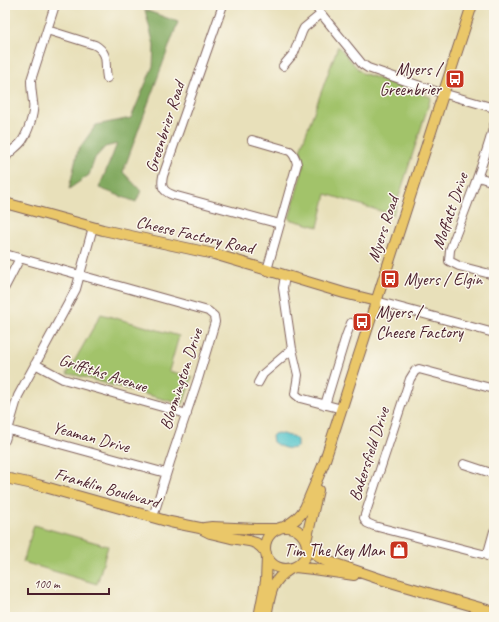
<svg xmlns="http://www.w3.org/2000/svg" width="499" height="622" viewBox="0 0 499 622" font-family="Caveat,sans-serif">
<rect width="100%" height="100%" fill="#fbf7ec"/>
<filter id="ink" filterUnits="userSpaceOnUse"><feTurbulence type="fractalNoise" baseFrequency=".025" numOctaves="2"/><feDisplacementMap in="SourceGraphic" scale="8" xChannelSelector="R" yChannelSelector="G"/><feConvolveMatrix kernelMatrix="1 2 1 2 8 2 1 2 1" color-interpolation-filters="sRGB"/></filter>
<filter id="wash" filterUnits="userSpaceOnUse"><feTurbulence type="fractalNoise" baseFrequency=".012" numOctaves="4" result="noise"/><feDisplacementMap in="SourceGraphic" scale="16" xChannelSelector="R" yChannelSelector="G"/><feGaussianBlur stdDeviation="0.9" result="paint"/><feColorMatrix in="noise" values="0 0 0 0 0 0 0 0 0 0 0 0 0 0 0 0 0 1.4 0 .05"/><feComposite in="paint" operator="in"/></filter>
<g filter="url(#wash)">
<rect width="100%" height="100%" fill="#e8e0ba"/>
<!-- green -->
<path fill="#a2c36b" stroke="#76714b" d="M 338,46 L 358,69 L 362,73 L 431,97 L 393,215 L 326,194 L 318,227 L 289,219 L 304,164 L 303,157 L 300,150 Z
M 101,314 L 179,336 L 169,371 L 192,377 L 183,404 L 181,404 L 75,375 L 67,374 Z
M 34,525 L 108,546 L 97,584 L 23,562 Z"/>
<!-- forest -->
<path fill="#81a95f" stroke="#666445" d="M 145,10 L 178,22 L 123,172 L 141,191 L 136,202 L 99,188 L 117,144 L 105,147 L 95,158 L 89,175 L 69,189 L 78,150 L 96,125 L 131,118 L 153,66 L 154,45 Z"/>
<!-- water -->
<path fill="#58c6cc" stroke="#51727c" d="M 278,433 L 294,437 L 297,440 L 297,447 C 289,451 280,447 273,442 L 272,436 L 274,434 Z"/>
</g>
<g filter="url(#ink)">
<g fill="none" stroke-linecap="round" stroke-linejoin="round">
<defs>
<path id="minor" d="M 223,5 L 163,176 C 161,186 162,191 173,195 L 280,224
M 314,5 L 362,64 L 368,68 L 432,90 L 494,108
M 47,30 L 95,45 C 110,54 104,63 107,78
M 283,66 L 294,53 L 302,32 L 304,28 L 321,14
M 494,125 C 483,168 465,209 450,250 L 449,261 L 459,266 L 494,275
M 252,140 L 290,151 C 295,155 296,159 297,164 L 267,270
M 5,159 C 9,151 17,148 22,141 C 28,132 35,113 33,102 C 32,94 31,88 31,80 L 55,5
M 478,177 L 494,182
M 5,254 L 208,311 L 214,316 L 215,322 L 198,379 L 170,462 L 153,517
M 285,276 L 283,288 L 292,349 L 298,375 L 295,394 L 300,398 L 342,409
M 5,287 L 20,258
M 376,301 L 494,333
M 35,364 L 63,379 L 187,414
M 258,383 L 263,374 L 292,349
M 494,389 L 419,369 L 415,371 L 410,379 L 364,518 L 367,523 L 374,526 L 494,557
M 325,405 L 346,336 L 351,323
M 5,429 L 166,473
M 5,440 L 18,396 L 76,289 L 93,227
M 464,464 L 494,474
M 487,556 L 494,531"/>
<path id="major" d="M 5,203 L 103,230 L 214,254 L 344,293 L 376,301
M 5,478 L 38,485 L 170,522 L 200,528 L 210,533 L 231,538 L 249,541 L 256,543 L 261,547 L 266,553
M265 548a21 21 0 1 1 42 0a21 21 0 1 1-42 0Z
M 284,527 C 294,522 300,517 305,508 L 324,463 L 472,5
M 204,528 L 212,527 L 257,529 L 278,529
M 306,541 L 318,490
M 307,545 L 318,557 L 324,560 L 380,579 L 494,612
M 295,567 L 313,569 L 354,575
M 259,617 L 266,581 L 267,557
M 266,617 C 270,596 270,581 290,569"/>
</defs>
<!-- minor casing -->
<use href="#minor" stroke="#81635d" stroke-width="10"/>
<!-- major casing -->
<use href="#major" stroke="#81635d" stroke-width="12"/>
<!-- minor -->
<use href="#minor" stroke="#fff" stroke-width="8"/>
<!-- major -->
<use href="#major" stroke="#eac769" stroke-width="10"/>
</g>
</g>
<!-- icons -->
<defs>
<symbol id="bus-square" viewBox="-11 -11 22 22"><rect x="-9" y="-9" width="18" height="18" rx="4" fill="#c8321e" stroke="#fbf7ec"/><path d="M-5-6H5V4H4V6H2V4H-2V6H-4V4H-5ZM-3.5-4V0h7V-4ZM-3.5 1.2v1.5H-2V1.2ZM2 1.2v1.5H3.5V1.2Z" fill="#fff"/></symbol>
<symbol id="shop-square" viewBox="-11 -11 22 22"><rect x="-9" y="-9" width="18" height="18" rx="4" fill="#c8321e" stroke="#fbf7ec"/><path d="M-5-2.5h2.3a2.7 3.5 0 0 1 5.4 0H5L5.5 6h-11ZM-1.5-2.5h3a1.5 2.3 0 0 0-3 0Z" fill="#fff"/></symbol>
</defs>
<g fill-rule="evenodd">
<use href="#bus-square" x="444" y="68" width="22" height="22"/>
<use href="#bus-square" x="379" y="268" width="22" height="22"/>
<use href="#bus-square" x="351" y="311" width="22" height="22"/>
<use href="#shop-square" x="388" y="539" width="22" height="22"/>
</g>
<g text-anchor="middle" dominant-baseline="central" stroke-width="3" stroke-linejoin="round" paint-order="stroke">
<!-- poi labels -->
<g font-size="17" fill="#4a1f2b" stroke="#fbf7ec" text-anchor="end">
<text x="441" y="69">Myers /<tspan x="441" dy="20">Greenbrier</tspan></text>
<text x="404" y="279" text-anchor="start">Myers / Elgin</text>
<text x="376" y="312" text-anchor="start">Myers /<tspan x="376" dy="20">Cheese Factory</tspan></text>
<text x="385" y="550">Tim The Key Man</text>
</g>
<!-- street labels -->
<g font-size="17" fill="#4a1f2b" stroke="#fbf7ec">
<text transform="translate(165 127) rotate(-72)">Greenbrier Road</text>
<text transform="translate(450 211) rotate(-71)">Moffatt Drive</text>
<text transform="translate(383 229) rotate(-72)">Myers Road</text>
<text transform="translate(195 235) rotate(13)">Cheese Factory Road</text>
<text transform="translate(103 373) rotate(18)">Griffiths Avenue</text>
<text transform="translate(181 379) rotate(-72)">Bloomington Drive</text>
<text transform="translate(91 437) rotate(15)">Yeaman Drive</text>
<text transform="translate(369 454) rotate(-72)">Bakersfield Drive</text>
<text transform="translate(107 488) rotate(16)">Franklin Boulevard</text>
</g>
</g>
<!-- margin -->
<rect width="499" height="622" fill="none" stroke="#fbf7ec" stroke-width="20"/>
<!-- scale -->
<path d="M28 588v6h81v-6" fill="none" stroke="#4a1f2b" stroke-width="2"/>
<text x="34" y="588" font-size="12" fill="#4a1f2b" stroke="#fbf7ec" stroke-width="3" paint-order="stroke">100 m</text>
</svg>
